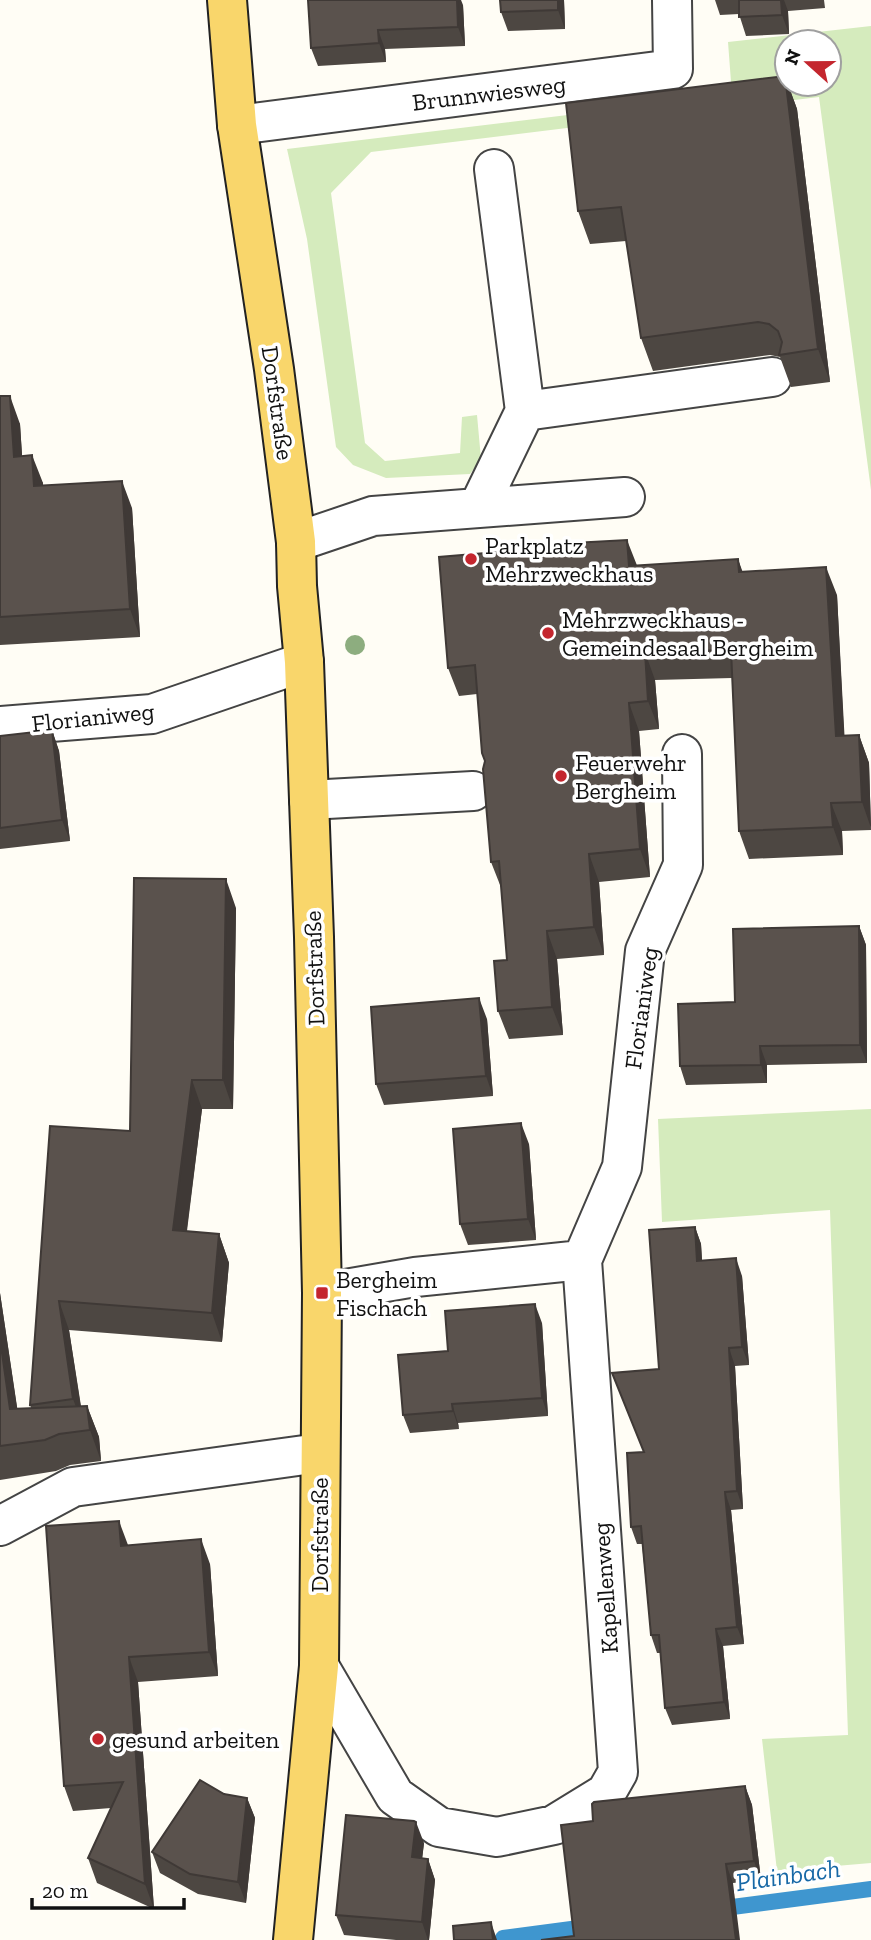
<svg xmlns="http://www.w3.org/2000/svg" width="871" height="1940" viewBox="0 0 871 1940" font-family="'Zilla Slab',serif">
<rect width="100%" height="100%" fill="#fffdf5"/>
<!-- green -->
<path fill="#d5ebbd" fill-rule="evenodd" d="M 871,26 L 871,490 L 819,97 L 371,152 L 331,193 L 365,443 L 385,461 L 460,453 L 462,417 L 477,415 L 481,459 L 470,474 L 386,478 L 353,465 L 336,447 L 307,239 L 287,149 L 732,95 L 728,42 ZM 787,42 L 829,42 L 829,84 L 787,84 Z
M 871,1109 L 871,1863 L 777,1871 L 762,1739 L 848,1735 L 830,1210 L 662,1222 L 658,1119 Z"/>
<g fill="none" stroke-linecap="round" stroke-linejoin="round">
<!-- stream -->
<path stroke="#3f96cf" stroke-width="16" d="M 717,1909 L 871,1889
M 503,1938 L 594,1926"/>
<defs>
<path id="minor" d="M 237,125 L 673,69 L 672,0
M 525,411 L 772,377
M 478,508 L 525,411 L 494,169
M 296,542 L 373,516 L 625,497
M 0,726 L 152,714 L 304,662
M 309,800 L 473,791
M 322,1293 L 415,1277 L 582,1260
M 0,1526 L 73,1487 L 319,1453
M 319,1666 L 395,1796 L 439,1827 L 497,1837 L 554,1825 L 606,1793 L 618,1772 L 582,1260 L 622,1167 L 645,951 L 683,865 L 682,754"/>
<path id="major" d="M 227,0 L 237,125 L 274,369 L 296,542 L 297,586 L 304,662 L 314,937 L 322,1293 L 319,1666 L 293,1940"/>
</defs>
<!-- minor casing -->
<use href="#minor" stroke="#444" stroke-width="42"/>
<!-- major casing -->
<use href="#major" stroke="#222" stroke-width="42"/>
<!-- minor -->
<use href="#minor" stroke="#fff" stroke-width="38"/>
<!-- major -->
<use href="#major" stroke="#f9d66b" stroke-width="38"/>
</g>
<!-- trees -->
<circle fill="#8dad7f" cx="355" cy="645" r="10"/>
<!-- wall -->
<path fill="#4d4742" d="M 564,0 L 565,29 L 508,31 L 501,12 Z
M 715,0 L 824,0 L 825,8 L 788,11 L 789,34 L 746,36 L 739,14 L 720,15 Z
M 463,5 L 465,46 L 385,49 L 386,62 L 318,66 L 311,48 Z
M 787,82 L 797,109 L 830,382 L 791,387 L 780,357 L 770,355 L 653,371 L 641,338 L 626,241 L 590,244 L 578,211 Z
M 0,396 L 20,424 L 22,456 L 43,483 L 43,486 L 132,508 L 140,637 L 0,645 Z
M 738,559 L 742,572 L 837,595 L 844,735 L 859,735 L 869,763 L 871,830 L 842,831 L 843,855 L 749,859 L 739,831 L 732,678 L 655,680 L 659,729 L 639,731 L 650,877 L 599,882 L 604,955 L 557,959 L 563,1035 L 509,1039 L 498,1011 L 507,960 L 502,890 L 491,862 L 485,761 L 477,694 L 459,696 L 448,668 L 637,566 Z
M 52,730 L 59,751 L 70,841 L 0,849 L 0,736 Z
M 236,908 L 233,1109 L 202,1109 L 187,1231 L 219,1234 L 229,1263 L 222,1342 L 69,1330 L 81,1406 L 87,1406 L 99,1437 L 101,1461 L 70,1465 L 56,1471 L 0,1480 L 0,1293 L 17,1408 L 31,1408 L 30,1405 L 50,1126 L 130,1131 Z
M 859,926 L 866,945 L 867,1063 L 767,1065 L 767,1083 L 686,1085 L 680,1066 L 735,1002 Z
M 487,1019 L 493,1096 L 384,1105 L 376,1084 Z
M 529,1144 L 536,1240 L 468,1245 L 460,1224 Z
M 695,1227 L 701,1244 L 702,1260 L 742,1276 L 749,1365 L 735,1366 L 743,1509 L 731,1510 L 744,1644 L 723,1646 L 730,1719 L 672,1725 L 665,1708 L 660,1653 L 657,1653 L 651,1635 L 642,1544 L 637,1544 L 631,1527 L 644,1452 L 612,1373 L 659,1369 Z
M 542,1323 L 548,1416 L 458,1423 L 459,1429 L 410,1433 L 403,1415 L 448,1351 Z
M 128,1545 L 210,1564 L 218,1676 L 138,1682 L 154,1909 L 97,1883 L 88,1858 L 111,1808 L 73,1811 L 64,1786 Z
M 745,1786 L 752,1805 L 761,1880 L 733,1883 L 574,1936 L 593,1821 Z
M 224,1794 L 247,1798 L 255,1818 L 246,1903 L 198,1894 L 160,1873 L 152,1852 Z
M 424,1843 L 422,1858 L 428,1859 L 435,1880 L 429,1940 L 396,1940 L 344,1935 L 336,1915 Z"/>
<!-- shaded-wall -->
<path fill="#3f3936" d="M 457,0 L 461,0 L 463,5 L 465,46 L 458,27 Z
M 558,0 L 564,0 L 565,29 L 558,10 Z
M 781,0 L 784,0 L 788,11 L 789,34 L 782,15 Z
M 378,30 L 385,49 L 386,62 L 379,43 Z
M 785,76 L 797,109 L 830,382 L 818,349 Z
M 10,396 L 20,424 L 24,485 L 14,457 Z
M 32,455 L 43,483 L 44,514 L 34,486 Z
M 122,481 L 132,508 L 140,637 L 130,609 Z
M 627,540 L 638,568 L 629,566 Z
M 738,559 L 748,587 L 739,572 Z
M 826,567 L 837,595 L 846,764 L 836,736 Z
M 645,652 L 655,680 L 659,729 L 648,701 Z
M 629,703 L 639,731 L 650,877 L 640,849 Z
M 52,730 L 59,751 L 70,841 L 62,820 Z
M 859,735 L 869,763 L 871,828 L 862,802 Z
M 831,803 L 842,831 L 843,855 L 833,827 Z
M 589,854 L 599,882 L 604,955 L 594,927 Z
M 226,879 L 236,908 L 233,1109 L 223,1080 Z
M 859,926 L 866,945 L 867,1063 L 860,1045 Z
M 547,931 L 557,959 L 563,1035 L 552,1007 Z
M 479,998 L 487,1019 L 493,1096 L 486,1076 Z
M 760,1046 L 767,1065 L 767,1083 L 761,1065 Z
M 192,1080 L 202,1109 L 183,1259 L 173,1230 Z
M 521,1123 L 529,1144 L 536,1240 L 528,1219 Z
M 695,1227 L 701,1244 L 703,1278 L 697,1261 Z
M 219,1234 L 229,1263 L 222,1342 L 212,1313 Z
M 736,1258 L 742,1276 L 749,1365 L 742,1347 Z
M 0,1293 L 22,1440 L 10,1409 L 0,1339 Z
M 59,1301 L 69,1330 L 84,1428 L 73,1399 Z
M 535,1304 L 542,1323 L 548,1416 L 542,1398 Z
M 729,1348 L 735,1366 L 743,1509 L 737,1491 Z
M 452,1404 L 458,1423 L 459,1429 L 453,1411 Z
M 87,1406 L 99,1437 L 101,1461 L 90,1430 Z
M 725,1492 L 731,1510 L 744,1644 L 737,1627 Z
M 119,1521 L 128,1545 L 121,1546 Z
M 201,1539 L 210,1564 L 218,1676 L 209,1652 Z
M 716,1629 L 723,1646 L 730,1719 L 724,1702 Z
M 129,1657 L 138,1682 L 154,1909 L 145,1884 Z
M 745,1786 L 752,1805 L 761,1880 L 754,1861 Z
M 247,1798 L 255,1818 L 246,1903 L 238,1882 Z
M 416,1822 L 424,1843 L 420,1878 L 412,1857 Z
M 428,1859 L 435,1880 L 429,1940 L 428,1940 L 422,1922 Z
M 726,1864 L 733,1883 L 740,1940 L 736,1940 Z
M 491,1922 L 497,1940 L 493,1940 Z"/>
<!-- building -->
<path fill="#5a524d" stroke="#3f3936" stroke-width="2" d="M 308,0 L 457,0 L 458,27 L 378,30 L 379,43 L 311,48 Z
M 500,0 L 558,0 L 558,10 L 501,12 Z
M 739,0 L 781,0 L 782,15 L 739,17 Z
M 785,76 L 818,349 L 779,355 L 782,342 L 778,331 L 769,324 L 758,322 L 641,338 L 621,207 L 578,211 L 566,103 Z
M 0,396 L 10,396 L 14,457 L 32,455 L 34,486 L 122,481 L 130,609 L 0,617 Z
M 627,540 L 629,566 L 738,559 L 739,572 L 826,567 L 836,736 L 859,735 L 862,802 L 831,803 L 833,827 L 739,831 L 731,650 L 645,652 L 648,701 L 629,703 L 640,849 L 589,854 L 594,927 L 547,931 L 552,1007 L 498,1011 L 494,961 L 507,960 L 499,861 L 491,862 L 483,769 L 485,761 L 482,753 L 475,665 L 448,668 L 439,557 L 555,547 L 555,544 Z
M 52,730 L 62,820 L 0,828 L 0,736 Z
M 134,878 L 226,879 L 223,1080 L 192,1080 L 173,1230 L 219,1234 L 212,1313 L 59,1301 L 73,1399 L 30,1405 L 50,1126 L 130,1131 Z
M 859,926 L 860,1045 L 760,1046 L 761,1065 L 680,1066 L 678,1004 L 735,1002 L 733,929 Z
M 479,998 L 486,1076 L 376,1084 L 371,1007 Z
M 521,1123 L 528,1219 L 460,1224 L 453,1129 Z
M 695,1227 L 697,1261 L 736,1258 L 742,1347 L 729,1348 L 737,1491 L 725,1492 L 737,1627 L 716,1629 L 724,1702 L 665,1708 L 659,1635 L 651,1635 L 641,1526 L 631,1527 L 627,1453 L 644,1452 L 612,1373 L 659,1369 L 649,1230 Z
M 535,1304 L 542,1398 L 452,1404 L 453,1411 L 403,1415 L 398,1355 L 448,1351 L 445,1311 Z
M 0,1339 L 10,1409 L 87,1406 L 90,1430 L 59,1434 L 45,1440 L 0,1446 Z
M 119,1521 L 121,1546 L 201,1539 L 209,1652 L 129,1657 L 145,1884 L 88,1858 L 123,1782 L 64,1786 L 46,1526 Z
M 200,1780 L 224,1794 L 247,1798 L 238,1882 L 190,1874 L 152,1852 Z
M 745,1786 L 754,1861 L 726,1864 L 736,1940 L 541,1940 L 574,1936 L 561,1825 L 593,1821 L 592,1804 L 594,1802 Z
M 346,1815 L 414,1821 L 416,1822 L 412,1857 L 428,1859 L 422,1922 L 336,1915 Z
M 491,1922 L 493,1940 L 454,1940 L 453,1926 Z"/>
<!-- markers -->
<g fill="#c4262e" stroke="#fff" stroke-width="2.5">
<circle cx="471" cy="559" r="7"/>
<circle cx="548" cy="633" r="7"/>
<circle cx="561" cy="776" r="7"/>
<rect x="315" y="1286" width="14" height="14" rx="3.5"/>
<circle cx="98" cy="1739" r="7"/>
</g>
<g text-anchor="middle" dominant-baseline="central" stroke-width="7" stroke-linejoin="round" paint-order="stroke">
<!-- street labels -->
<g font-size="24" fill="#111" stroke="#fff">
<text transform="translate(489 93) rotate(-7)">Brunnwiesweg</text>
<text transform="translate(278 403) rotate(82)">Dorfstraße</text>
<text transform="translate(93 717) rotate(-6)">Florianiweg</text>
<text transform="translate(314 968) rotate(-92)">Dorfstraße</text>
<text transform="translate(641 1008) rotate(-82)">Florianiweg</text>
<text transform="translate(319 1535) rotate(-90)">Dorfstraße</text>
<text transform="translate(605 1588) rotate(-94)">Kapellenweg</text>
</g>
<!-- poi labels -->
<g font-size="24" fill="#111" stroke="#fff" text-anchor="start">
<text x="485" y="545">Parkplatz<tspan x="485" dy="28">Mehrzweckhaus</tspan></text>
<text x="562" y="619">Mehrzweckhaus -<tspan x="562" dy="28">Gemeindesaal Bergheim</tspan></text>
<text x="575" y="762">Feuerwehr<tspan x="575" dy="28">Bergheim</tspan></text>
<text x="336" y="1279">Bergheim<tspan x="336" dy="28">Fischach</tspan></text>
<text x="112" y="1739">gesund arbeiten</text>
</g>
<!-- water labels -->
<g font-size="26" font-style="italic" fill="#1768a6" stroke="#fff">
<text transform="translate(788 1875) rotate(-8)">Plainbach</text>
</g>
</g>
<!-- north arrow -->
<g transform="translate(808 63) rotate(291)"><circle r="33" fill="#ffffff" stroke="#a0a0a0" stroke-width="2"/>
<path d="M0-5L12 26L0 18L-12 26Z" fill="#c4262e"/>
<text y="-10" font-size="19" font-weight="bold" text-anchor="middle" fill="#111111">N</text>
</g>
<!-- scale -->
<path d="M32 1898v10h152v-10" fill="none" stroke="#111111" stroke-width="3.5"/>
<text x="42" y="1898" font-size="21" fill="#111111" stroke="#ffffff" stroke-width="5" paint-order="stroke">20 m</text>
</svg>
